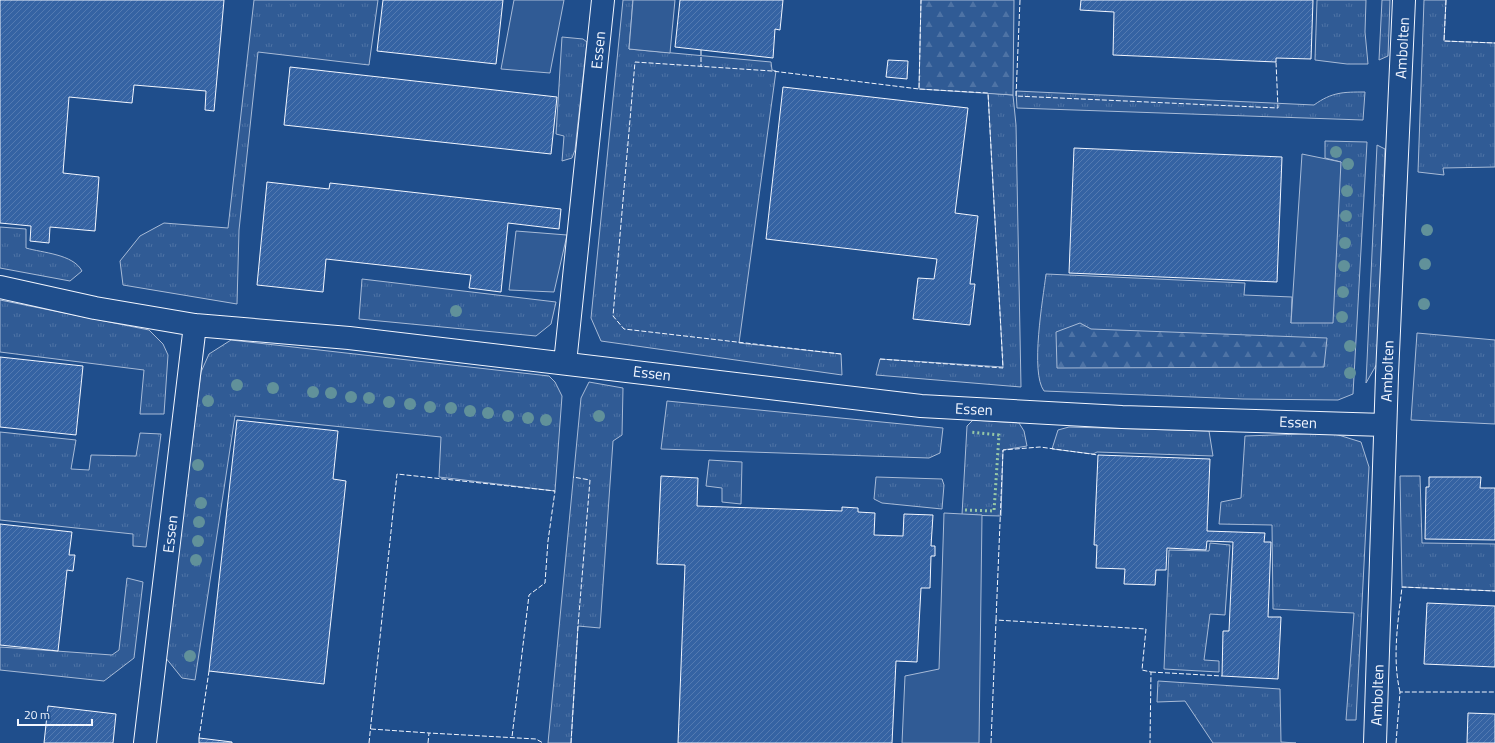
<svg xmlns="http://www.w3.org/2000/svg" width="1495" height="743" viewBox="0 0 1495 743" font-family="'Titillium Web',sans-serif">
<defs>
<pattern id="grass-tufts" width="24" height="20" patternUnits="userSpaceOnUse"><rect width="24" height="20" fill="#305b95"/><path d="M3 7l-1-3M5 7V3M7 7l1-3M15 17l-1-3M17 17v-4M19 17l1-3" fill="none" stroke="#4e73a5"/></pattern>
<pattern id="forest-firs" width="22" height="20" patternUnits="userSpaceOnUse"><rect width="22" height="20" fill="#305b95"/><path d="M5 1l3.5 6h-7zM16 11l3.5 6h-7z" fill="#4e73a5"/></pattern>
<pattern id="building-hatch" width="6" height="6" patternUnits="userSpaceOnUse"><rect width="6" height="6" fill="#3563a3"/><path d="M-1 1l2-2M0 6l6-6M5 7l2-2" fill="none" stroke="#537ab1"/></pattern>
</defs>
<rect width="100%" height="100%" fill="#1f4e8c"/>
<!-- grass -->
<path fill="url(#grass-tufts)" stroke="#a8bbd7" d="M 254,0 L 378,0 L 369,65 L 258,52 L 239,230 L 237,304 L 123,285 L 120,261 L 140,236 L 164,223 L 228,228 Z
M 623,0 L 633,0 L 629,49 L 771,62 L 772,70 L 776,71 L 739,343 L 841,354 L 842,375 L 601,341 L 591,318 Z
M 1317,0 L 1366,0 L 1365,32 L 1368,64 L 1347,64 L 1315,60 Z
M 1382,0 L 1390,0 L 1388,56 L 1379,60 Z
M 1424,0 L 1446,0 L 1444,41 L 1495,43 L 1495,167 L 1443,168 L 1444,175 L 1418,172 Z
M 562,37 L 583,39 L 587,42 L 575,150 L 572,158 L 562,161 L 564,136 L 556,134 Z
M 1016,91 L 1314,105 C 1332,92 1343,92 1365,92 L 1363,120 L 1017,108 Z
M 988,93 L 1013,95 L 1016,125 L 1021,387 L 876,375 L 880,359 L 1003,367 Z
M 1325,141 L 1367,142 L 1353,394 L 1338,400 L 1243,399 L 1044,391 C 1030,372 1043,299 1046,274 L 1245,283 L 1244,295 L 1292,297 L 1291,323 L 1341,162 L 1325,158 Z
M 1377,145 L 1385,149 L 1378,362 L 1366,383 Z
M 0,227 L 26,229 L 26,248 C 43,253 73,254 82,271 L 70,281 L 0,268 Z
M 362,279 L 556,302 L 551,324 L 536,336 L 359,319 Z
M 0,300 L 149,330 L 163,344 L 168,355 L 164,414 L 140,414 L 144,370 L 0,352 Z
M 1417,333 L 1495,340 L 1495,424 L 1411,420 Z
M 231,340 L 549,376 L 555,382 L 562,396 L 555,491 L 439,477 L 441,437 L 235,416 L 195,680 L 182,678 L 165,657 L 201,372 L 209,354 Z
M 589,382 L 623,388 L 622,435 L 613,441 L 600,628 L 578,626 L 571,743 L 548,743 L 581,398 Z
M 667,401 L 943,428 L 940,453 L 929,458 L 661,449 Z
M 973,420 L 1019,423 L 1024,431 L 1027,446 L 1003,450 L 1001,516 L 962,515 L 967,426 Z
M 1069,427 L 1209,431 L 1213,456 L 1097,452 L 1093,454 L 1052,449 L 1058,430 Z
M 0,432 L 76,440 L 71,469 L 89,470 L 91,455 L 136,456 L 140,433 L 161,434 L 146,547 L 133,546 L 133,534 L 0,520 Z
M 1332,433 L 1361,442 L 1369,467 L 1356,720 L 1346,720 L 1354,613 L 1273,609 L 1272,525 L 1219,524 L 1221,502 L 1241,498 L 1245,436 Z
M 709,460 L 742,462 L 741,504 L 722,502 L 722,488 L 706,486 Z
M 1400,476 L 1420,476 L 1422,543 L 1495,544 L 1495,591 L 1402,587 Z
M 876,477 L 942,479 L 944,485 L 942,509 L 882,503 L 874,499 Z
M 1210,543 L 1230,545 L 1225,615 L 1210,614 L 1204,660 L 1219,661 L 1219,672 L 1164,669 L 1169,550 L 1209,551 Z
M 127,578 L 143,582 L 134,658 L 104,681 L 0,670 L 0,647 L 112,655 L 119,650 Z
M 1158,681 L 1280,689 L 1281,742 L 1296,743 L 1213,743 L 1185,701 L 1157,702 Z"/>
<!-- forest -->
<path fill="url(#forest-firs)" stroke="#a8bbd7" d="M 921,0 L 1014,0 L 1013,95 L 919,89 Z
M 1080,323 L 1091,329 L 1327,338 L 1324,367 L 1057,368 L 1056,332 Z"/>
<!-- built -->
<path fill="#305b95" stroke="#a8bbd7" d="M 514,0 L 564,0 L 550,73 L 501,69 Z
M 633,0 L 675,0 L 670,53 L 629,49 Z
M 1302,154 L 1341,162 L 1333,323 L 1291,323 Z
M 516,231 L 567,235 L 554,292 L 509,290 Z
M 944,513 L 982,515 L 979,743 L 902,743 L 905,676 L 939,669 Z"/>
<!-- building -->
<path fill="url(#building-hatch)" stroke="#f2f6ff" d="M 0,0 L 224,0 L 214,111 L 205,110 L 206,91 L 134,85 L 132,103 L 69,97 L 63,173 L 99,177 L 95,231 L 50,227 L 49,243 L 30,241 L 31,226 L 0,223 Z
M 383,0 L 503,0 L 496,64 L 377,51 Z
M 680,0 L 783,0 L 780,30 L 775,29 L 773,58 L 675,47 Z
M 1081,0 L 1313,0 L 1311,59 L 1276,58 L 1276,62 L 1113,55 L 1114,12 L 1080,10 Z
M 888,60 L 908,61 L 907,79 L 886,77 Z
M 290,67 L 557,97 L 551,154 L 284,125 Z
M 783,87 L 968,108 L 955,213 L 978,216 L 970,284 L 975,284 L 970,325 L 913,319 L 918,278 L 934,279 L 937,259 L 766,239 Z
M 1074,148 L 1282,157 L 1277,282 L 1069,273 Z
M 267,182 L 329,189 L 330,183 L 561,209 L 559,229 L 508,223 L 501,292 L 469,288 L 471,275 L 326,259 L 323,292 L 257,285 Z
M 0,357 L 83,366 L 76,435 L 0,427 Z
M 237,420 L 338,431 L 333,479 L 346,481 L 324,684 L 209,671 Z
M 1098,455 L 1210,459 L 1207,531 L 1265,533 L 1264,542 L 1271,542 L 1268,617 L 1281,617 L 1278,679 L 1222,676 L 1223,631 L 1229,631 L 1233,542 L 1207,541 L 1206,550 L 1167,548 L 1166,570 L 1156,570 L 1155,585 L 1124,584 L 1125,569 L 1096,568 L 1097,545 L 1094,545 Z
M 661,476 L 698,478 L 697,506 L 842,511 L 842,507 L 858,508 L 858,512 L 875,513 L 874,535 L 903,536 L 904,514 L 933,515 L 931,546 L 935,546 L 935,556 L 931,556 L 930,588 L 921,588 L 917,662 L 896,661 L 892,743 L 678,743 L 685,565 L 657,564 Z
M 1429,477 L 1481,477 L 1480,488 L 1495,488 L 1495,540 L 1425,539 L 1426,487 L 1429,487 Z
M 0,524 L 72,532 L 69,555 L 75,555 L 73,571 L 67,570 L 58,651 L 0,645 Z
M 1427,603 L 1495,606 L 1495,667 L 1424,664 Z
M 48,706 L 116,714 L 113,743 L 44,743 Z
M 1468,713 L 1495,714 L 1495,743 L 1467,743 Z
M 199,738 L 232,742 L 232,743 L 199,743 Z"/>
<g fill="none" stroke-linecap="round" stroke-linejoin="round">
<defs>
<path id="minor" d="M 0,287 L 95,308 L 195,325 L 349,338 L 921,406 L 1122,417 L 1385,425
M 565,363 L 603,0
M 145,743 L 195,325
M 1375,743 L 1387,375 L 1404,0"/>
</defs>
<!-- minor casing -->
<use href="#minor" stroke="#f2f6ff" stroke-width="24"/>
<!-- minor -->
<use href="#minor" stroke="#1f4e8c" stroke-width="22"/>
<!-- hedge -->
<path stroke="#97c8a6" stroke-width="3" stroke-dasharray="2 3" stroke-linecap="butt" d="M 965,510 L 994,511 L 999,435 L 970,432"/>
<!-- fence -->
<path stroke="#f2f6ff" stroke-width="1" stroke-dasharray="5 2" stroke-linecap="butt" d="M 1020,0 L 1016,96 L 1278,108 L 1276,62
M 1446,0 L 1444,41 L 1495,43
M 701,50 L 701,66
M 841,354 L 624,329 L 613,316 L 635,62 L 772,71 L 919,89 L 921,0
M 880,359 L 1003,368 L 988,93 L 919,89
M 996,620 L 1003,450 L 1040,447 L 1098,455
M 1151,672 L 1222,676
M 1400,692 C 1392,658 1398,622 1402,587 L 1495,591
M 371,729 L 429,733
M 199,738 L 209,671
M 369,743 L 397,474 L 555,491 L 548,541 L 545,583 L 529,595 L 512,737
M 428,743 L 429,733 L 536,739 L 543,743
M 571,743 L 578,626 L 590,480 L 573,477
M 991,743 L 996,620 L 1146,629 L 1142,670 L 1151,672 L 1150,743
M 1396,743 L 1400,692 L 1495,692"/>
</g>
<!-- trees -->
<g fill="#61919a">
<circle cx="1336" cy="152" r="6"/>
<circle cx="1348" cy="164" r="6"/>
<circle cx="1347" cy="191" r="6"/>
<circle cx="1346" cy="216" r="6"/>
<circle cx="1427" cy="230" r="6"/>
<circle cx="1345" cy="243" r="6"/>
<circle cx="1425" cy="264" r="6"/>
<circle cx="1344" cy="266" r="6"/>
<circle cx="1343" cy="292" r="6"/>
<circle cx="1424" cy="304" r="6"/>
<circle cx="456" cy="311" r="6"/>
<circle cx="1342" cy="317" r="6"/>
<circle cx="1350" cy="346" r="6"/>
<circle cx="1350" cy="373" r="6"/>
<circle cx="237" cy="385" r="6"/>
<circle cx="273" cy="388" r="6"/>
<circle cx="313" cy="392" r="6"/>
<circle cx="331" cy="393" r="6"/>
<circle cx="351" cy="397" r="6"/>
<circle cx="369" cy="398" r="6"/>
<circle cx="208" cy="401" r="6"/>
<circle cx="389" cy="402" r="6"/>
<circle cx="410" cy="404" r="6"/>
<circle cx="430" cy="407" r="6"/>
<circle cx="451" cy="408" r="6"/>
<circle cx="470" cy="411" r="6"/>
<circle cx="488" cy="413" r="6"/>
<circle cx="508" cy="416" r="6"/>
<circle cx="599" cy="416" r="6"/>
<circle cx="528" cy="418" r="6"/>
<circle cx="546" cy="420" r="6"/>
<circle cx="198" cy="465" r="6"/>
<circle cx="201" cy="503" r="6"/>
<circle cx="199" cy="522" r="6"/>
<circle cx="198" cy="541" r="6"/>
<circle cx="196" cy="560" r="6"/>
<circle cx="190" cy="656" r="6"/>
</g>
<g text-anchor="middle" dominant-baseline="central" stroke-width="3" stroke-linejoin="round" paint-order="stroke">
<!-- street labels -->
<g font-size="15" fill="#f2f6ff" stroke="#1f4e8c">
<text transform="translate(1402 48) rotate(-87)">Ambolten</text>
<text transform="translate(598 50) rotate(-84)">Essen</text>
<text transform="translate(1387 371) rotate(-88)">Ambolten</text>
<text transform="translate(652 373) rotate(7)">Essen</text>
<text transform="translate(974 409) rotate(3)">Essen</text>
<text transform="translate(1298 422) rotate(2)">Essen</text>
<text transform="translate(170 534) rotate(-83)">Essen</text>
<text transform="translate(1377 695) rotate(-88)">Ambolten</text>
</g>
</g>
<!-- scale -->
<path d="M18 719v6h74v-6" fill="none" stroke="#f2f6ff" stroke-width="2"/>
<text x="24" y="719" font-size="12" fill="#f2f6ff" stroke="#1f4e8c" stroke-width="3" paint-order="stroke">20 m</text>
</svg>
